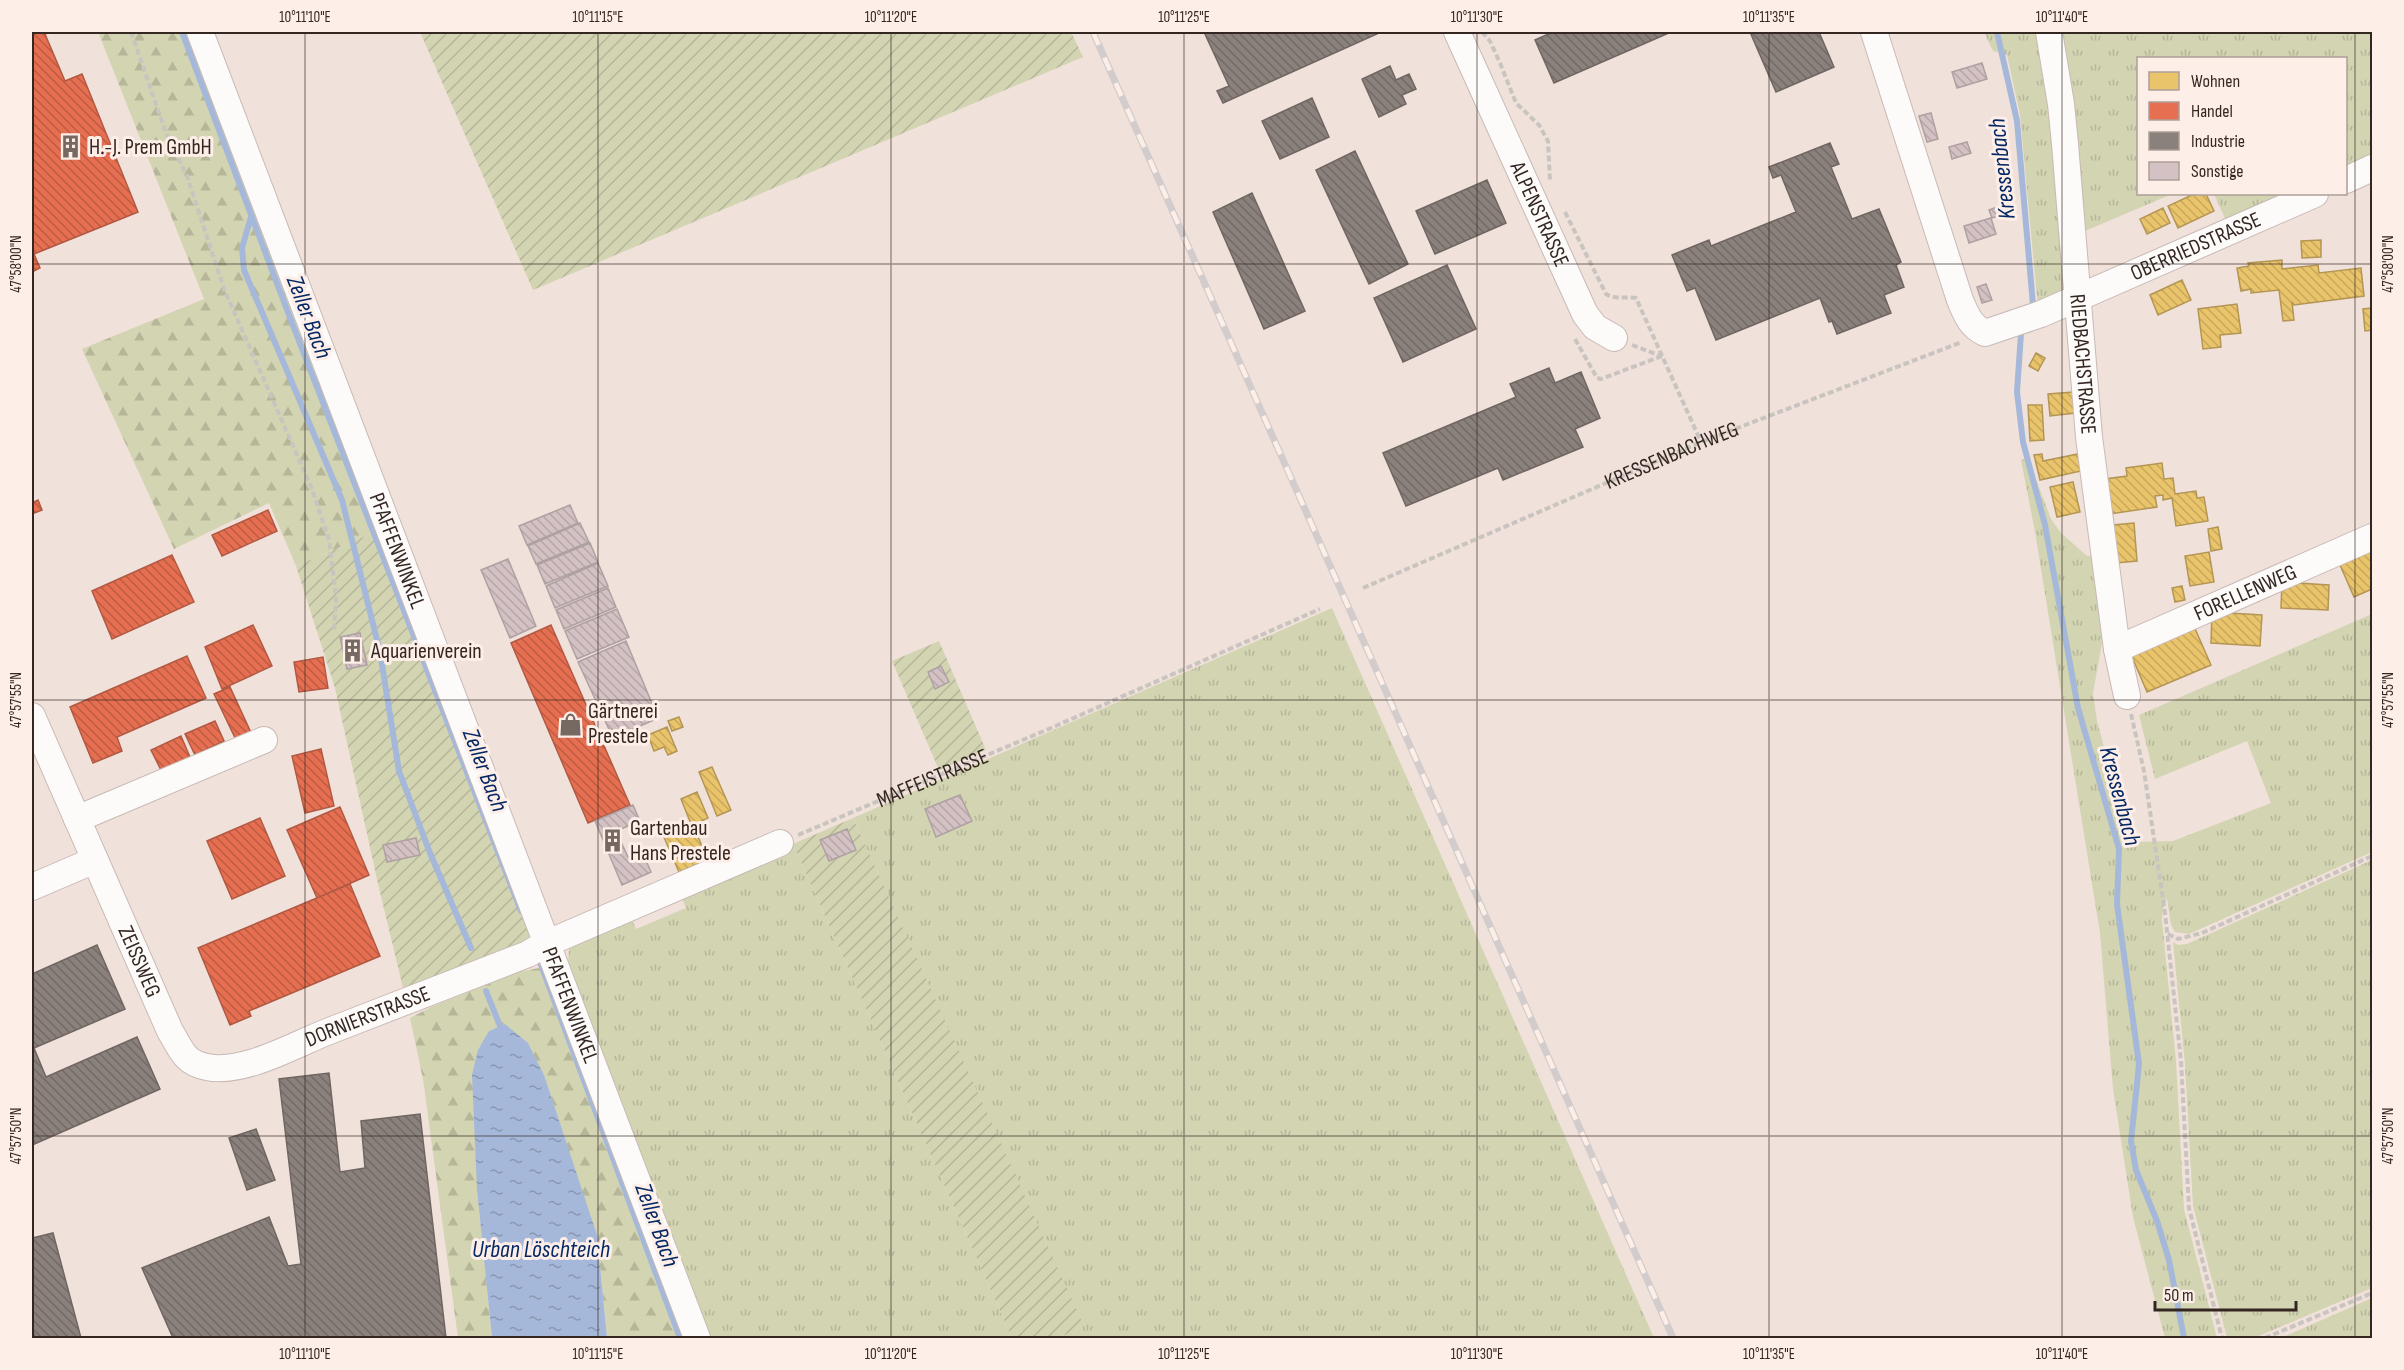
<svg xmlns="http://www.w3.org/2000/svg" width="2404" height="1370" viewBox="0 0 2404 1370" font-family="'Sofia Sans Condensed',sans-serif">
<defs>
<pattern id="grass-tufts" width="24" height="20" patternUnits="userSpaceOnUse" patternTransform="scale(1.5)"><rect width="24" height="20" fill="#d3d4b2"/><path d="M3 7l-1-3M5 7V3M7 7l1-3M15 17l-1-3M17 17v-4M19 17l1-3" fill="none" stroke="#b6b699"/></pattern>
<pattern id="forest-firs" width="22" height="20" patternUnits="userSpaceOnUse" patternTransform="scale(1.5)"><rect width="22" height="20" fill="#d3d4b2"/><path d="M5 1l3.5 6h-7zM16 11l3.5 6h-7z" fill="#b6b699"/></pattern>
<pattern id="garden-furrows" width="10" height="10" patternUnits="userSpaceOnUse" patternTransform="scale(1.5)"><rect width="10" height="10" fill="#d3d4b2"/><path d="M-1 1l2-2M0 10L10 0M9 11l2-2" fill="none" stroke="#b6b699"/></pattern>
<pattern id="water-ripples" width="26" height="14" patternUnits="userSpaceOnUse" patternTransform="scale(1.5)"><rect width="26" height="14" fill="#a6b8da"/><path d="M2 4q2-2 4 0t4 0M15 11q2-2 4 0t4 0" fill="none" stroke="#8896b0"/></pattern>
<pattern id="homes-back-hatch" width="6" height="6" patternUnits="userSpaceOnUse" patternTransform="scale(1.5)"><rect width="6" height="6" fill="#e9c46a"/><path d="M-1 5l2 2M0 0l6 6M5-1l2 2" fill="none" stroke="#c8a85c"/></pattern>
<pattern id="shops-back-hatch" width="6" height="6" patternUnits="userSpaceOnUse" patternTransform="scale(1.5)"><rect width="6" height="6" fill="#e76f51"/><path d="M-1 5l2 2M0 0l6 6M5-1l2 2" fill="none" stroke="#bc5b43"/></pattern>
<pattern id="industry-back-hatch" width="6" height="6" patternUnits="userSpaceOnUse" patternTransform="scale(1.5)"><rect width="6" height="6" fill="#8a817c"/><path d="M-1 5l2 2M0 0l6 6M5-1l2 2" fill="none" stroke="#726a65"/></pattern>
<pattern id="building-back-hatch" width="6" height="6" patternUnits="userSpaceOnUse" patternTransform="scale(1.5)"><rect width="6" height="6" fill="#d4c1c3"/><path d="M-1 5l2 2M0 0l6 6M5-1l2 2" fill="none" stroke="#b7a6a7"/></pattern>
</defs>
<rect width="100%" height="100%" fill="#f1e1db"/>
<!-- grass -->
<path fill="url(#grass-tufts)" d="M 1984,32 L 2041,32 C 2058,117 2064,207 2062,295 L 2038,308 L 2020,115 L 2007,55 L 1993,51 Z
M 2056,32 L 2372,32 L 2372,160 L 2346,172 L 2346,58 L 2138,58 L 2138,194 L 2172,194 L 2078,234 Z
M 2214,194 L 2298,194 L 2228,225 Z
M 2028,458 L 2051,519 L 2061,533 L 2087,556 L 2094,555 L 2102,643 L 2093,693 L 2097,721 L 2120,807 L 2136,842 L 2173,841 L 2271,803 L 2247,741 L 2155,779 L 2139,715 L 2372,614 L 2372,852 L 2189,934 L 2175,932 L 2171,925 L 2167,898 L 2163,908 L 2162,920 L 2176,1061 L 2184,1209 L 2217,1338 L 2165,1338 L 2133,1217 L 2113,1089 L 2100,933 L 2035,532 L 2021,460 Z
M 1332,608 L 1654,1338 L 1058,1338 L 1083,1326 L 853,818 Z
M 793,844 L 1012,1338 L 709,1338 L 568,966 L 569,948 L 630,915 L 636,929 L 686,908 L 680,894 Z
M 2372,860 L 2372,1288 L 2254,1338 L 2227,1338 L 2193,1206 L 2185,1065 L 2173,942 L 2178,945 L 2187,944 Z
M 2372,1298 L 2372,1338 L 2281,1338 Z"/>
<!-- forest -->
<path fill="url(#forest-firs)" d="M 98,32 L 195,32 L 384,528 L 296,566 L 269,503 L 174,549 L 82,349 L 204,299 Z
M 539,968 L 543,969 L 687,1338 L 607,1338 L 597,1235 L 505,1024 L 489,1031 L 477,1190 L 492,1338 L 458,1338 L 423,1079 L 410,1018 L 431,1007 L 518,972 Z"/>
<!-- garden -->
<path fill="url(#garden-furrows)" d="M 420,32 L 1071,32 L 1083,57 L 533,290 Z
M 384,528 L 533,935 L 528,942 L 404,992 L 378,884 L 335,688 L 296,566 Z
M 939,641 L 986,750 L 939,770 L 892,661 Z
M 853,818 L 1084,1326 L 1058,1338 L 1012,1338 L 793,844 Z"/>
<!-- water -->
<path fill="url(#water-ripples)" d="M 505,1024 L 528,1043 L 544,1075 L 597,1235 L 607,1338 L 492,1338 L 477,1190 L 472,1075 L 478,1050 L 489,1031 Z"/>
<!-- homes -->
<path fill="url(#homes-back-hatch)" stroke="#b39554" stroke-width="1.5" d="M 2194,194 L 2206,194 L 2214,211 L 2178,228 L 2168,206 Z
M 2163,208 L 2170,223 L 2147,234 L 2140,219 Z
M 2321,240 L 2321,257 L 2302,258 L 2301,241 Z
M 2282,260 L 2282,269 L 2318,265 L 2319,273 L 2361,268 L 2364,296 L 2294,305 L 2292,302 L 2294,320 L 2283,321 L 2279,290 L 2251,293 L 2251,289 L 2241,291 L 2237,268 L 2249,266 L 2248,263 Z
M 2182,280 L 2191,300 L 2158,315 L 2150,295 Z
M 2237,304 L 2241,333 L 2220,335 L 2221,347 L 2203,349 L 2198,309 Z
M 2372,308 L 2372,330 L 2365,331 L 2363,309 Z
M 2036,353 L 2045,358 L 2038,371 L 2029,366 Z
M 2073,392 L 2075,413 L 2050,416 L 2048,394 Z
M 2028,405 L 2042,405 L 2044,440 L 2030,441 Z
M 2042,454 L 2043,461 L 2078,454 L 2081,471 L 2040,480 L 2034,455 Z
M 2162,463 L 2164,479 L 2173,478 L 2175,494 L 2196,491 L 2197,498 L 2204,497 L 2208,521 L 2176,526 L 2172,498 L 2163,500 L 2163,495 L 2155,496 L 2157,507 L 2110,514 L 2105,479 L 2127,476 L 2126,468 Z
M 2073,482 L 2080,512 L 2057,517 L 2050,487 Z
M 2134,523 L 2137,561 L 2116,563 L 2113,525 Z
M 2218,527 L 2222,549 L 2211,551 L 2208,529 Z
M 2372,551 L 2372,589 L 2354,597 L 2340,565 Z
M 2209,552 L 2214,582 L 2190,586 L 2185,556 Z
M 2282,582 L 2329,585 L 2328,610 L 2281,608 Z
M 2182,586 L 2185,600 L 2175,602 L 2172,588 Z
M 2212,612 L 2262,615 L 2260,646 L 2211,643 Z
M 2193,624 L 2211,665 L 2147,692 L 2130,652 Z
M 679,717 L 683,727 L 672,731 L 668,721 Z
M 667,727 L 677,751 L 668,755 L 664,747 L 654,751 L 648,735 Z
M 712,767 L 731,810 L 717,816 L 699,772 Z
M 697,792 L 708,818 L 693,825 L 708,860 L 679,872 L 663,835 L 691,824 L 681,799 Z"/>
<!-- shops -->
<path fill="url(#shops-back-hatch)" stroke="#b15943" stroke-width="1.5" d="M 32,32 L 51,32 L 45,34 L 65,81 L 82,74 L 138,212 L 34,254 L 40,268 L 32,272 Z
M 38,500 L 42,510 L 32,514 L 32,503 Z
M 268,510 L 277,531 L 222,556 L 212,535 Z
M 172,555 L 194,602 L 112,639 L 92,591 Z
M 253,625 L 272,666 L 222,689 L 205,647 Z
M 551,625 L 630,805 L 588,823 L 511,643 Z
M 187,656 L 206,698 L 117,737 L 122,751 L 93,763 L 70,707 Z
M 323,657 L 328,688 L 299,692 L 294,662 Z
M 230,687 L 253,737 L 238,744 L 214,694 Z
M 215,721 L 224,741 L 195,755 L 185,734 Z
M 181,736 L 190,757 L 161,770 L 151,750 Z
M 321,749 L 334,806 L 305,813 L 292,756 Z
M 340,807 L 369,875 L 317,898 L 287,830 Z
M 260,818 L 285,876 L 232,899 L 207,841 Z
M 350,884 L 380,956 L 249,1011 L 251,1016 L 230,1025 L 198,948 Z"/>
<!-- industry -->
<path fill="url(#industry-back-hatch)" stroke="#706661" stroke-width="1.5" d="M 1204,32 L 1376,32 L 1377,34 L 1223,103 L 1217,91 L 1229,86 Z
M 1553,32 L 1671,32 L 1554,83 L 1535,40 Z
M 1750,32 L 1819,32 L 1834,67 L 1776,92 Z
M 1390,66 L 1396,80 L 1409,74 L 1416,89 L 1402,95 L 1406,104 L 1379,117 L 1362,79 Z
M 1312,98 L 1329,137 L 1280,159 L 1262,121 Z
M 1830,143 L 1839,164 L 1831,167 L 1852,219 L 1879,209 L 1901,262 L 1896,265 L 1904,287 L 1884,295 L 1891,313 L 1837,334 L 1832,321 L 1829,322 L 1820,298 L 1716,340 L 1695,288 L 1687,291 L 1672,255 L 1709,240 L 1711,246 L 1796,212 L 1781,175 L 1773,178 L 1769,167 Z
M 1355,151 L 1408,264 L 1369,284 L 1316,170 Z
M 1487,180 L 1506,223 L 1435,254 L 1416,211 Z
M 1252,193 L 1305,311 L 1264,329 L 1213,212 Z
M 1447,265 L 1476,329 L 1403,362 L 1374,298 Z
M 1549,368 L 1555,383 L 1581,372 L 1600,418 L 1575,429 L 1583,447 L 1503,480 L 1498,468 L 1406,506 L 1383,453 L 1516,397 L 1510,384 Z
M 97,945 L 125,1009 L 34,1048 L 46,1077 L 137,1037 L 160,1089 L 32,1145 L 32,974 Z
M 329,1073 L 340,1172 L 365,1168 L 361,1121 L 420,1114 L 446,1338 L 173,1338 L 142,1268 L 269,1217 L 288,1266 L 301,1264 L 279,1079 Z
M 256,1129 L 275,1180 L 247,1190 L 229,1138 Z
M 53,1233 L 81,1338 L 35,1338 L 32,1326 L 32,1238 Z"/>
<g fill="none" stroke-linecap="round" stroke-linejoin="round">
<!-- stream -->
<path stroke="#a6b8da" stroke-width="6" d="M 182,32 L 292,323 L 521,911
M 1997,32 L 2017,121 L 2033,305
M 251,217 L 242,248 L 244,270 L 342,500 L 380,652 L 399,771 L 430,853 L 471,948
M 2021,333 L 2017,392 L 2023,442 L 2045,525 L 2078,708 L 2119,849 L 2117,904 L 2139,1064 L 2131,1141 L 2136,1170 L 2157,1221 L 2169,1260 L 2184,1338
M 538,957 L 680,1338
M 486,991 L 500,1026"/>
</g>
<!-- building -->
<path fill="url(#building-back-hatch)" stroke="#aea1a1" stroke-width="1.5" d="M 1982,63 L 1987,79 L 1957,88 L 1952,72 Z
M 1931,113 L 1938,139 L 1927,142 L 1919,116 Z
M 1967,142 L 1971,153 L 1952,159 L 1949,147 Z
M 2000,206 L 2003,214 L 1992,218 L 1989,210 Z
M 1991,218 L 1996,234 L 1969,243 L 1964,226 Z
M 1986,284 L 1992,300 L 1982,303 L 1977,287 Z
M 570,505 L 578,523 L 527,545 L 519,526 Z
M 580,523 L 589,542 L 536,564 L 528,546 Z
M 590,543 L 598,562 L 545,584 L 537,565 Z
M 508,559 L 536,626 L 510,638 L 481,570 Z
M 598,563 L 608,586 L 555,608 L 546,586 Z
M 608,588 L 616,607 L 564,629 L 556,610 Z
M 617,609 L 629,637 L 577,659 L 565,631 Z
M 360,633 L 367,665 L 347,669 L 340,637 Z
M 626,641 L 658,718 L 613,738 L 578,662 Z
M 941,666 L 949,682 L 935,689 L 928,672 Z
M 960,795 L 972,821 L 936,837 L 925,809 Z
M 633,805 L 640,821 L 616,831 L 628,857 L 642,851 L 651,872 L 622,885 L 595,821 Z
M 847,829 L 856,850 L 829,861 L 820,840 Z
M 416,838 L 420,855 L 387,862 L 383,845 Z"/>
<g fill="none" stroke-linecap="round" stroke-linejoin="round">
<defs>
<g id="minor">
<path id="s3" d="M 200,32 L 697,1338"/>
<path id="s4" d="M 1457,32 L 1585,314 L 1595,327 L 1614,338"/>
<path id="s5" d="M 1874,32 L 1960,300 C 1966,314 1970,326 1985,333 L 2041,314 L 2315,194"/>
<path id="s6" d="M 2049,32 L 2061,104 L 2065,144 L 2089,437 L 2117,649 L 2127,696"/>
<path d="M 2346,180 L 2372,168"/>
<path id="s7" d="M 2117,649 L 2372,537"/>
<path id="s8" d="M 32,716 L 170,1031 C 181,1049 184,1063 207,1067 C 244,1075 297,1043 332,1030 C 397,1005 462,979 528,954 L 543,945 L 780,843"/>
<path d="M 77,819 L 264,740"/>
<path d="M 32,887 L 95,860"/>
</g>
</defs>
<!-- minor casing -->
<use href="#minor" stroke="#c8bab5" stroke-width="28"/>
<!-- path -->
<g stroke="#cac4c0" stroke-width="4" stroke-dasharray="6 3" stroke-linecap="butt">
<path d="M 131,32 L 166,133 L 187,176 L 224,289 L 312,489 L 329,540 L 336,596 L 334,632"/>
<path d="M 1482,32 L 1490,41 L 1500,63 L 1516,103 L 1539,125 L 1548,141 L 1550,181"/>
<path d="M 1565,212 L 1606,294 C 1615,300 1626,296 1636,298 L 1701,442"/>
<path d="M 1575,339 L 1597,378 L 1601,379 L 1662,356"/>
<path d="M 1632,345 L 1661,356"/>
<path id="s1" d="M 1363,588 L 1701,442 L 1962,342"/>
<path d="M 2131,714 L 2144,771 L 2165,913 L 2181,1061 L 2189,1208 L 2222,1338"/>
<path id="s2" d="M 798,835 L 1051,728 L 1320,609"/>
<path d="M 2168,934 L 2178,939 L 2202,933 L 2372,856"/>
<path d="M 2265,1338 L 2372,1293"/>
</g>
<!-- minor -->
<use href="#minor" stroke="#fdfafa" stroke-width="26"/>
<defs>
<path id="rail" d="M 1093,32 L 1673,1338"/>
</defs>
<!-- rail casing -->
<use href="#rail" stroke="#d2cdcc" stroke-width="7"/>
<!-- rail -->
<use href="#rail" stroke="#fdeee8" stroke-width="4.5" stroke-dasharray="14" stroke-linecap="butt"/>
</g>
<!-- ticks -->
<path fill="none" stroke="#342721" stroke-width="1.5" stroke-opacity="0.45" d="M 305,32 L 305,1338M 598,32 L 598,1338M 891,32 L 891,1338M 1184,32 L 1184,1338M 1477,32 L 1477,1338M 1769,32 L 1769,1338M 2062,32 L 2062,1338M 2355,32 L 2355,1338M 32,264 L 2372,264M 32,700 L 2372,700M 32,1136 L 2372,1136"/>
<!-- icons -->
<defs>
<symbol id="building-bare" viewBox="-9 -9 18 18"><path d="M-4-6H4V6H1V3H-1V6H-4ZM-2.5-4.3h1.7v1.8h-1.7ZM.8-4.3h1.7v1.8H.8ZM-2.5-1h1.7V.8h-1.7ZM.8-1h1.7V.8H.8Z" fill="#766862" stroke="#fdeee8" stroke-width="2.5" paint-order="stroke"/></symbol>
<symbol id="shop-bare" viewBox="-9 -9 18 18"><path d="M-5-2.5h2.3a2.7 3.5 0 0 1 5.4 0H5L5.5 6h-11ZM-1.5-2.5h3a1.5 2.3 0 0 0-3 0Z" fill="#766862" stroke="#fdeee8" stroke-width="2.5" paint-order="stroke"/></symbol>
</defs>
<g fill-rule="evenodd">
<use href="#building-bare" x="54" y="130" width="33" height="33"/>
<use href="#building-bare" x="336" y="634" width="33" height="33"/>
<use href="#shop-bare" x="554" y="708" width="33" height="33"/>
<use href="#building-bare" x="596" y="824" width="33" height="33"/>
</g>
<g text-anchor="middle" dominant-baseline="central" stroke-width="6" stroke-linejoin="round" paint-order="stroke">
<!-- poi labels -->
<g font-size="22" fill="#342721" stroke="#fdeee8" text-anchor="start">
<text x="89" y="147">H.-J. Prem GmbH</text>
<text x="371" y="651">Aquarienverein</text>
<text x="588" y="711">Gärtnerei<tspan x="588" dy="25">Prestele</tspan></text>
<text x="630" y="828">Gartenbau<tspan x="630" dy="25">Hans Prestele</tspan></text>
</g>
<!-- street labels -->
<g font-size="22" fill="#342721" stroke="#fdeee8">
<text stroke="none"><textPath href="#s4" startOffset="200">ALPENSTRASSE</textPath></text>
<text stroke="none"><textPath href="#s5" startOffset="552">OBERRIEDSTRASSE</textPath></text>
<text stroke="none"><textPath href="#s6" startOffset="334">RIEDBACHSTRASSE</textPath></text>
<text stroke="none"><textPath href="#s1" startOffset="336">KRESSENBACHWEG</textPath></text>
<text stroke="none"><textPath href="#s3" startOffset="555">PFAFFENWINKEL</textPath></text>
<text stroke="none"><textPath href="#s7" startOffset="140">FORELLENWEG</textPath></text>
<text stroke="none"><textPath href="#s2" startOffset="146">MAFFEISTRASSE</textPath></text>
<text stroke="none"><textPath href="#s8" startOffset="268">ZEISSWEG</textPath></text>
<text stroke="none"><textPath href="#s3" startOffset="1041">PFAFFENWINKEL</textPath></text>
<text stroke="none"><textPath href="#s8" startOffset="568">DORNIERSTRASSE</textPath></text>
</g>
<!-- water labels -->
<g font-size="24" font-style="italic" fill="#042864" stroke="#fdeee8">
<text transform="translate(2002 169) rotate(-96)">Kressenbach</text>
<text transform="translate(309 317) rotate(69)">Zeller Bach</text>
<text transform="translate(485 770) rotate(69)">Zeller Bach</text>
<text transform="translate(2120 796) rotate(75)">Kressenbach</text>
<text transform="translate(657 1225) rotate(70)">Zeller Bach</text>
<text x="541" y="1249">Urban Löschteich</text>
</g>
</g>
<!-- border -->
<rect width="2404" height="1370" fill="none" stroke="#fdeee8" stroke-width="66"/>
<!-- legend -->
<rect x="2137" y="57" width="210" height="138" fill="#fdeee8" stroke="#ad9e98" stroke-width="1.5"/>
<rect x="2149" y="72" width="30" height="18" fill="#e9c46a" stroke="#ad9e98" stroke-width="1.5"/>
<text x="2191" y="87" font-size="18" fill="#342721">Wohnen</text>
<rect x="2149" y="102" width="30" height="18" fill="#e76f51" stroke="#ad9e98" stroke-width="1.5"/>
<text x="2191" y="117" font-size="18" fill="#342721">Handel</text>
<rect x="2149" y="132" width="30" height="18" fill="#8a817c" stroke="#ad9e98" stroke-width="1.5"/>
<text x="2191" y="147" font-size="18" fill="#342721">Industrie</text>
<rect x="2149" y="162" width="30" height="18" fill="#d4c1c3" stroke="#ad9e98" stroke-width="1.5"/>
<text x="2191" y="177" font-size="18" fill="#342721">Sonstige</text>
<!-- scale -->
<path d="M2155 1301v9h141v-9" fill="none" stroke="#342721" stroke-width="3"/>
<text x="2164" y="1301" font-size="18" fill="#342721" stroke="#fdeee8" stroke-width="4.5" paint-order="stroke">50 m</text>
<rect x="33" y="33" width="2338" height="1304" fill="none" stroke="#342721" stroke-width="2"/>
<g font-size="15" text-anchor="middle" fill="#342721">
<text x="305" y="22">10°11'10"E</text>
<text x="598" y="22">10°11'15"E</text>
<text x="891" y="22">10°11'20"E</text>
<text x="1184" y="22">10°11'25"E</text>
<text x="1477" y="22">10°11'30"E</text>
<text x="1769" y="22">10°11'35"E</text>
<text x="2062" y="22">10°11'40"E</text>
<text transform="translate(16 264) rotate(-90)" y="5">47°58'00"N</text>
<text transform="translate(2388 264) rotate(-90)" y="5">47°58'00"N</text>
<text transform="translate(16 700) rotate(-90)" y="5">47°57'55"N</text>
<text transform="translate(2388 700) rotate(-90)" y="5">47°57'55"N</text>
<text transform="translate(16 1136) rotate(-90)" y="5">47°57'50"N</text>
<text transform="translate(2388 1136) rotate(-90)" y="5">47°57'50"N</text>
<text x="305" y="1359">10°11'10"E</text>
<text x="598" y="1359">10°11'15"E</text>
<text x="891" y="1359">10°11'20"E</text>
<text x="1184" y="1359">10°11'25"E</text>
<text x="1477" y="1359">10°11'30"E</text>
<text x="1769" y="1359">10°11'35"E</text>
<text x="2062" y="1359">10°11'40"E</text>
</g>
</svg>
